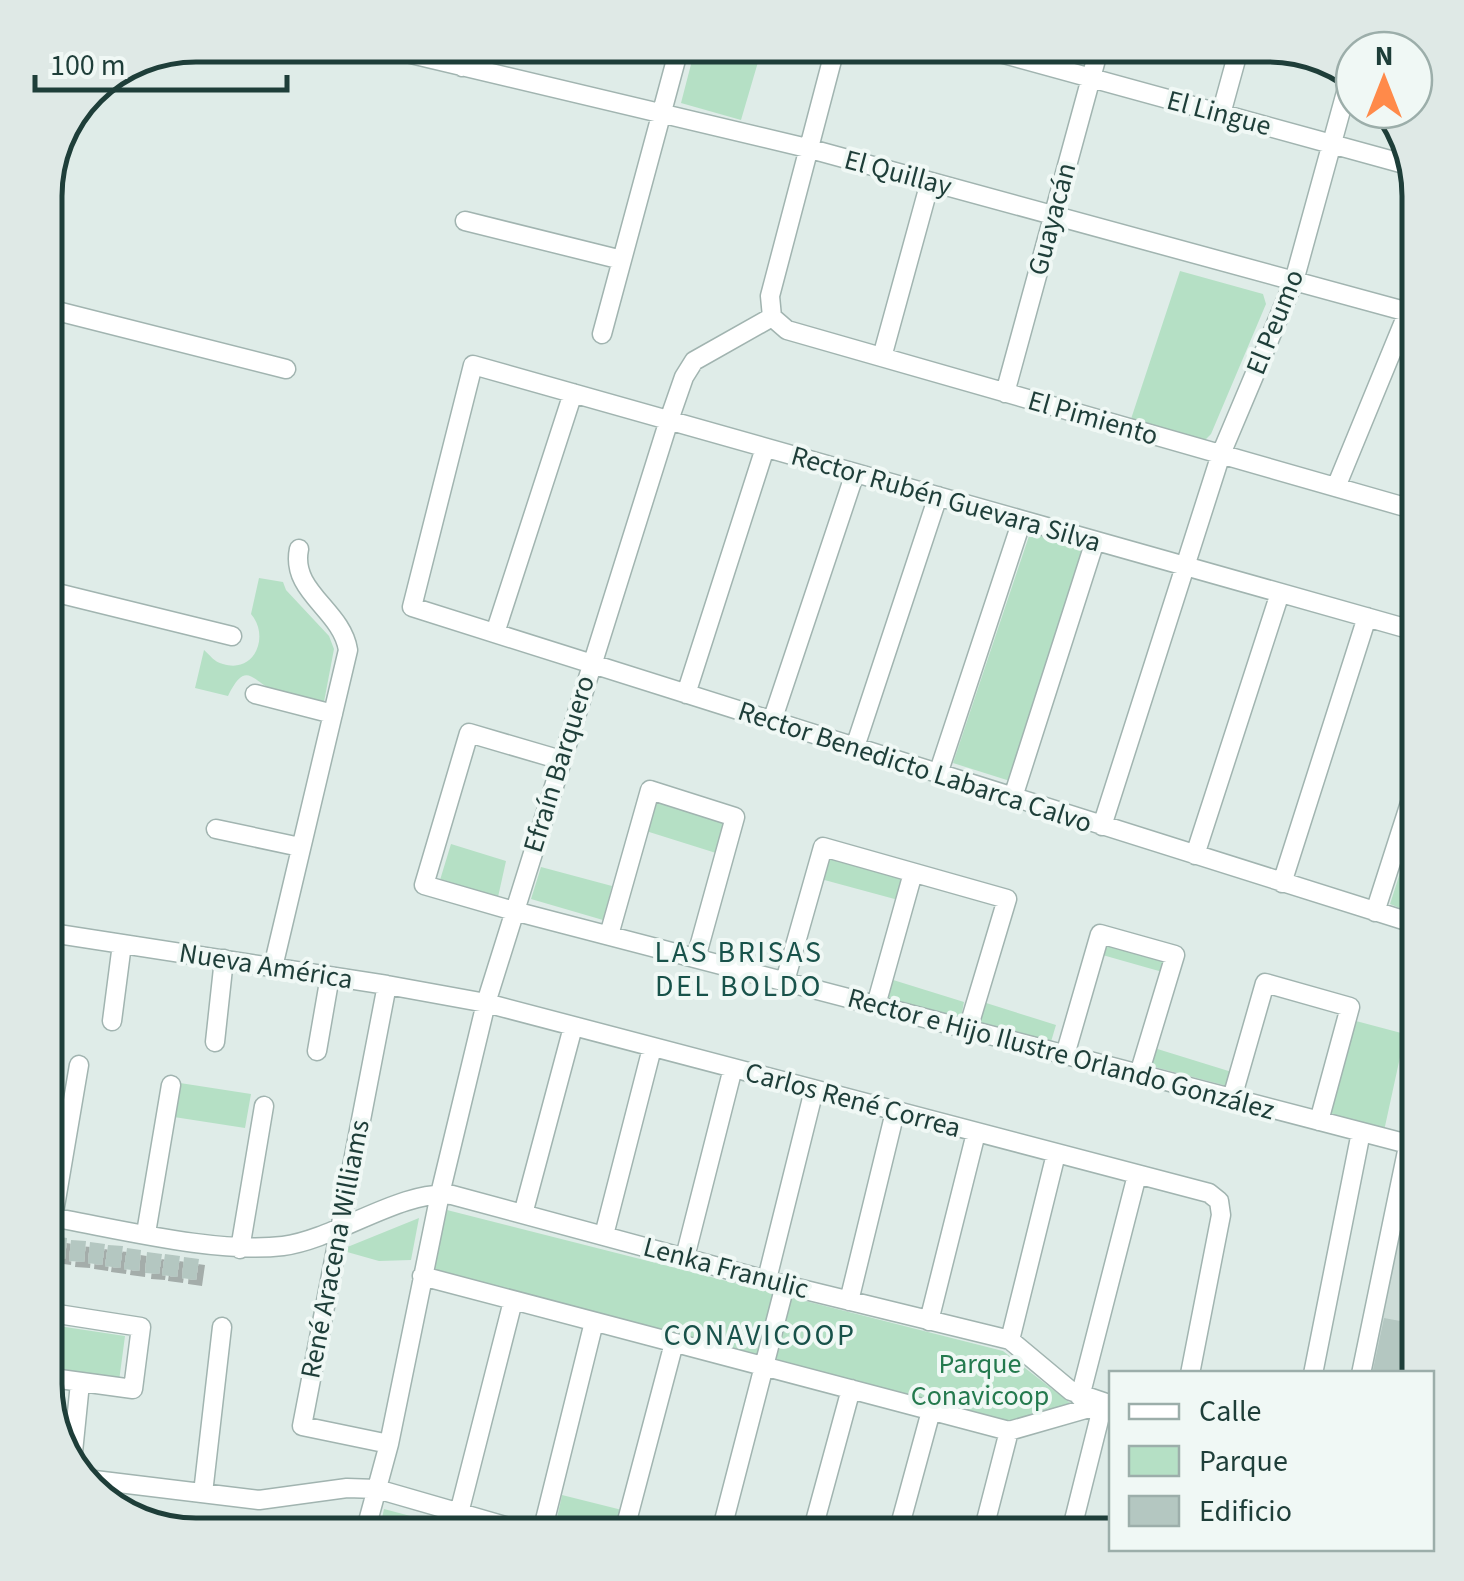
<svg xmlns="http://www.w3.org/2000/svg" width="1464" height="1581" viewBox="0 0 1464 1581" font-family="'Source Sans 3',sans-serif">
<defs>
<filter id="shadow"><feDropShadow dx="6" dy="6" stdDeviation="0" flood-color="#0004"/></filter>
</defs>
<rect width="100%" height="100%" fill="#dfece8"/>
<!-- built -->
<path fill="#cddcd7" d="M 1419,1125 L 1419,1373 L 1370,1374 L 1410,1186 Z"/>
<!-- green -->
<path fill="#b5e0c5" d="M 696,45 L 763,45 L 741,120 L 681,103 Z
M 1180,271 L 1263,294 L 1266,304 L 1211,434 L 1205,440 L 1131,419 Z
M 1030,533 L 1084,549 L 1010,781 L 953,763 Z
M 259,578 L 283,582 L 286,590 L 329,636 L 334,649 L 324,702 C 308,698 288,697 273,690 C 252,681 246,659 228,696 L 195,688 L 204,650 C 210,655 214,662 223,664 C 255,674 270,636 251,614 Z
M 655,799 L 726,820 L 716,853 L 646,831 Z
M 1419,814 L 1419,916 L 1390,904 Z
M 451,844 L 506,861 L 498,897 L 440,880 Z
M 825,850 L 910,874 L 902,901 L 817,878 Z
M 541,867 L 612,886 L 603,920 L 531,899 Z
M 1104,937 L 1170,957 L 1166,973 L 1099,954 Z
M 890,979 L 964,1002 L 960,1023 L 885,999 Z
M 983,1002 L 1056,1025 L 1050,1045 L 976,1026 Z
M 1356,1021 L 1405,1034 L 1384,1131 L 1328,1114 Z
M 1151,1047 L 1235,1073 L 1231,1087 L 1147,1065 Z
M 180,1083 L 251,1094 L 245,1128 L 174,1117 Z
M 443,1209 L 1003,1351 L 1078,1409 L 1006,1422 L 430,1270 Z
M 419,1218 L 411,1260 L 379,1261 L 340,1250 Z
M 45,1324 L 125,1336 L 119,1381 L 45,1371 Z
M 562,1495 L 626,1511 L 621,1531 L 555,1527 Z
M 384,1509 L 486,1536 L 378,1536 Z"/>
<!-- building -->
<path fill="#b4c7c1" filter="url(#shadow)" d="M 53,1236 L 67,1238 L 65,1259 L 50,1257 Z
M 71,1240 L 86,1241 L 84,1262 L 69,1261 Z
M 90,1242 L 105,1244 L 102,1265 L 88,1263 Z
M 108,1245 L 123,1246 L 120,1268 L 105,1266 Z
M 127,1248 L 141,1250 L 139,1271 L 124,1269 Z
M 147,1252 L 162,1254 L 159,1274 L 145,1273 Z
M 165,1254 L 180,1256 L 177,1277 L 162,1275 Z
M 184,1257 L 199,1259 L 196,1280 L 182,1278 Z
M 1384,1318 L 1411,1323 L 1400,1374 L 1372,1374 Z"/>
<g fill="none" stroke-linecap="round" stroke-linejoin="round">
<defs>
<path id="minor" d="M 373,45 L 807,148 L 1419,315
M 971,45 L 1408,165
M 462,67 L 467,45
M 1221,114 L 1240,45
M 465,221 L 622,260
M 45,308 L 286,369
M 772,317 L 787,330 L 1419,511
M 772,317 L 770,296 L 836,45
M 602,334 L 680,45
M 882,357 L 930,182
M 1005,393 L 1100,45
M 1336,487 L 1408,312
M 45,590 L 232,636
M 1419,632 L 473,365 L 412,607 L 1419,925
M 495,633 L 573,393
M 255,694 L 333,714
M 686,694 L 765,448
M 772,721 L 855,473
M 855,747 L 938,496
M 561,760 L 469,733 L 424,885 L 514,911 L 1408,1144
M 938,774 L 1022,520
M 1013,797 L 1095,541
M 1102,826 L 1221,454 L 1294,281 L 1351,74
M 216,829 L 300,847
M 1195,855 L 1280,593
M 1282,883 L 1367,617
M 1375,912 L 1419,775
M 45,932 L 387,985 L 486,1003 L 1209,1193 L 1219,1201 L 1221,1215 L 1190,1374
M 609,935 L 650,790 L 735,817 L 696,958
M 273,967 L 348,650 C 342,610 290,592 299,549
M 785,981 L 823,847 L 1007,899 L 968,1029
M 387,985 L 302,1426 L 389,1444
M 876,1005 L 913,873
M 112,1021 L 122,944
M 215,1042 L 224,959
M 317,1051 L 330,976
M 1065,1055 L 1100,934 L 1175,955 L 1139,1074
M 1232,1098 L 1265,983 L 1350,1007 L 1319,1121
M 523,1214 L 573,1027
M 45,1216 C 115,1228 215,1254 283,1246 C 336,1239 402,1189 452,1195 L 785,1285 L 1010,1340 L 1071,1391 L 1112,1405
M 53,1218 L 79,1065
M 146,1233 L 171,1085
M 604,1235 L 652,1048
M 240,1249 L 264,1106
M 685,1257 L 733,1068
M 422,1276 L 1009,1431 L 1103,1404
M 767,1279 L 814,1090
M 849,1301 L 895,1112
M 929,1321 L 976,1133
M 1010,1340 L 1056,1154
M 1313,1374 L 1361,1132
M 1361,1374 L 1419,1093
M 45,1377 L 133,1389 L 141,1327 L 45,1312
M 1080,1397 L 1137,1175
M 72,1462 L 80,1383
M 78,1478 L 259,1500 L 347,1488 L 377,1489 L 540,1536
M 203,1493 L 222,1327
M 459,1513 L 513,1301
M 364,1536 L 389,1444 L 440,1194 L 486,1003 L 669,420 L 684,377 L 694,361 L 772,317
M 541,1536 L 594,1322
M 623,1536 L 674,1343
M 720,1536 L 785,1285
M 811,1536 L 851,1389
M 897,1536 L 931,1411
M 982,1536 L 1009,1431
M 1070,1536 L 1103,1404"/>
</defs>
<!-- minor casing -->
<use href="#minor" stroke="#a1b4b0" stroke-width="21"/>
<!-- minor -->
<use href="#minor" stroke="#fff" stroke-width="18"/>
</g>
<g text-anchor="middle" dominant-baseline="central" stroke-width="8" stroke-linejoin="round" paint-order="stroke">
<!-- street labels -->
<g font-size="28" fill="#1e3e39" stroke="#f0f8f5">
<text transform="translate(1219 113) rotate(15)">El Lingue</text>
<text transform="translate(898 173) rotate(15)">El Quillay</text>
<text transform="translate(1052 219) rotate(-75)">Guayacán</text>
<text transform="translate(1275 322) rotate(-68)">El Peumo</text>
<text transform="translate(1093 418) rotate(16)">El Pimiento</text>
<text transform="translate(946 499) rotate(16)">Rector Rubén Guevara Silva</text>
<text transform="translate(559 764) rotate(-73)">Efraín Barquero</text>
<text transform="translate(915 767) rotate(18)">Rector Benedicto Labarca Calvo</text>
<text transform="translate(266 966) rotate(9)">Nueva América</text>
<text transform="translate(1061 1054) rotate(15)">Rector e Hijo Ilustre Orlando González</text>
<text transform="translate(853 1100) rotate(15)">Carlos René Correa</text>
<text transform="translate(335 1249) rotate(-79)">René Aracena Williams</text>
<text transform="translate(726 1268) rotate(15)">Lenka Franulic</text>
</g>
<!-- park labels -->
<g font-size="28" fill="#247a4e" stroke="#f0f8f5">
<text x="980" y="1364">Parque<tspan x="980" dy="32">Conavicoop</tspan></text>
</g>
<!-- neighbourhood labels -->
<g font-size="30" letter-spacing="2.5" fill="#18524a" stroke="#f0f8f5">
<text x="739" y="952">LAS BRISAS<tspan x="739" dy="34">DEL BOLDO</tspan></text>
<text x="760" y="1335">CONAVICOOP</text>
</g>
</g>
<!-- crop -->
<path d="M0 0H1464V1581H0ZM196 62H1268A134 134 0 0 1 1402 196V1384A134 134 0 0 1 1268 1518H196A134 134 0 0 1 62 1384V196A134 134 0 0 1 196 62Z" fill="#dfe9e6" fill-rule="evenodd"/>
<path fill="none" stroke="#1e3e39" stroke-width="5" d="M196 62H1268A134 134 0 0 1 1402 196V1384A134 134 0 0 1 1268 1518H196A134 134 0 0 1 62 1384V196A134 134 0 0 1 196 62Z"/>
<!-- legend -->
<rect x="1109" y="1371" width="325" height="180" fill="#f0f8f5" stroke="#9caeaa" stroke-width="2.5"/>
<rect x="1129" y="1404" width="50" height="15" fill="#ffffff" stroke="#9caeaa" stroke-width="2.5"/>
<text x="1199" y="1421" font-size="30" fill="#1e3e39">Calle</text>
<rect x="1129" y="1446" width="50" height="30" fill="#b5e0c5" stroke="#9caeaa" stroke-width="2.5"/>
<text x="1199" y="1471" font-size="30" fill="#1e3e39">Parque</text>
<rect x="1129" y="1496" width="50" height="30" fill="#b4c7c1" stroke="#9caeaa" stroke-width="2.5"/>
<text x="1199" y="1521" font-size="30" fill="#1e3e39">Edificio</text>
<!-- north arrow -->
<g transform="translate(1384 80)"><circle r="48" fill="#f0f8f5" stroke="#9caeaa" stroke-width="2.5"/>
<path d="M0-8L18 38L0 25L-18 38Z" fill="#ff8a4a"/>
<text y="-15" font-size="28" font-weight="bold" text-anchor="middle" fill="#1e3e39">N</text>
</g>
<!-- scale -->
<path d="M35 75v15h252v-15" fill="none" stroke="#1e3e39" stroke-width="5"/>
<text x="50" y="75" font-size="30" fill="#1e3e39" stroke="#f0f8f5" stroke-width="8" paint-order="stroke">100 m</text>
</svg>
